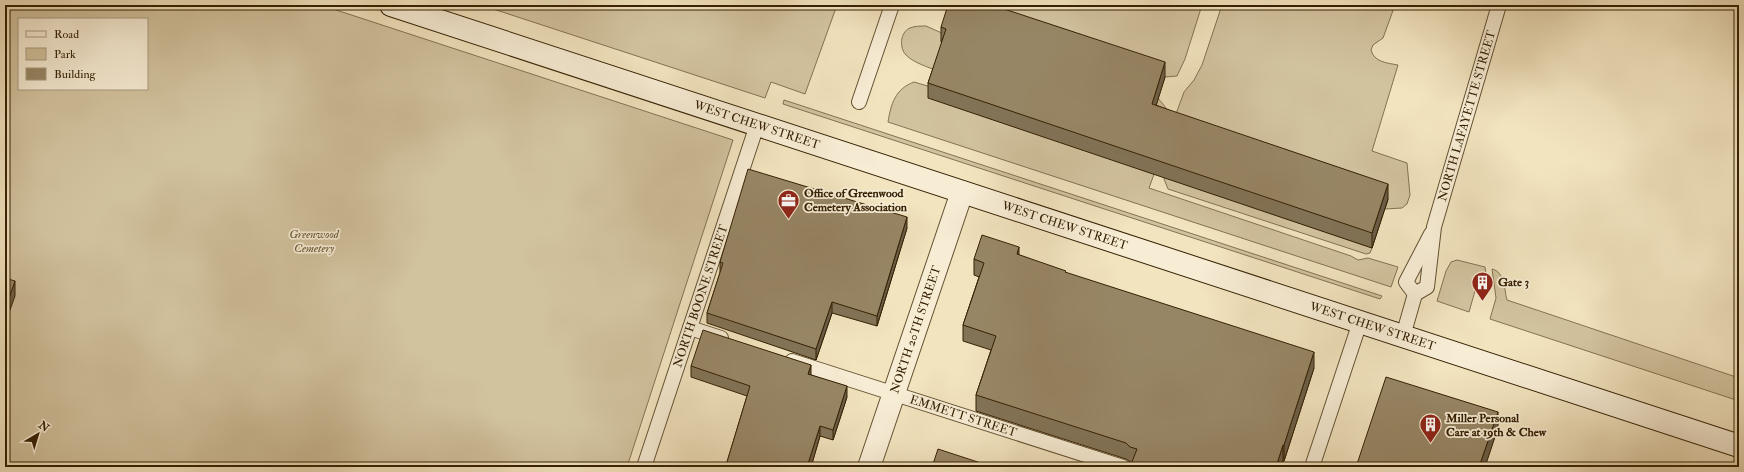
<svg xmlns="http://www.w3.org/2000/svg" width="1744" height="472" viewBox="0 0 1744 472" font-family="'IM FELL Double Pica',serif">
<rect width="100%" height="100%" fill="#f2e4bf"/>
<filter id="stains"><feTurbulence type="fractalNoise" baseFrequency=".005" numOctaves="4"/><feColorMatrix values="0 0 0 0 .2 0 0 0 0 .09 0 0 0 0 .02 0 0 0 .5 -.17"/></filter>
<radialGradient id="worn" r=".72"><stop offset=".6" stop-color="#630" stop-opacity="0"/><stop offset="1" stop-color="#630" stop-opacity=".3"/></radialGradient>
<!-- green -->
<path fill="#d2c39f" stroke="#847251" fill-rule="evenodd" d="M 5,5 L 321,5 L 733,140 L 627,467 L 5,467 ZM 19,19 L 147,19 L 147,89 L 19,89 Z
M 481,5 L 837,5 L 805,94 L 771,82 L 765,98 Z
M 940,5 L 1202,5 L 1185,59 L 1177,76 L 1165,77 L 953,7 L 950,13 Z
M 1222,5 L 1395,5 L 1383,38 L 1373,45 L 1371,50 C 1374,62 1387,63 1398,65 L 1372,151 L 1407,163 L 1410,195 L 1407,204 L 1402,208 L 1385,209 L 1388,200 L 1169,133 L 1184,92 L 1194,80 L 1202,65 Z
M 926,26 L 944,34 L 941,42 L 1153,113 L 1158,98 C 1160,101 1164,105 1166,108 C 1170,119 1160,136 1155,145 L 1143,142 L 1146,132 L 941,62 L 938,71 C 928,67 914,63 906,55 C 899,48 900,32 910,28 C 914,26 921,26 926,26 Z
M 914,82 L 1161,155 L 1149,188 L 1351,256 L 1358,260 L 1368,258 L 1398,267 L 1391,287 L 888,122 C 891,104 895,89 914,82 Z
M 784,100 L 1382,296 L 1380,299 L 783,104 Z
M 1166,173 L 1172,180 L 1372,248 L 1370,253 L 1366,254 L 1168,189 L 1164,179 Z
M 1457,260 L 1485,267 L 1488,289 L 1484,292 L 1475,291 L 1469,312 L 1437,301 L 1446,271 L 1451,262 Z
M 1492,269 C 1505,272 1504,289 1507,300 L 1739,378 L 1739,401 L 1490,319 L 1496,298 Z"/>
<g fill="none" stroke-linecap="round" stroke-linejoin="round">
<defs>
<g id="lane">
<path d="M 859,102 L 892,5"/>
<path d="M 1415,294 L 1406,282 L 1431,234"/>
<path d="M 690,328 L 721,338"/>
<path id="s1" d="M 1403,336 L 1415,294 L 1427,287 L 1434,227 L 1499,5"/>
<path id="s2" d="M 792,361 L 1123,467"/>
<path id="s3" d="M 644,467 L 757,125"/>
<path d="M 1312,467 L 1360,322"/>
</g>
<g id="street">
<path id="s4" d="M 869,467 L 962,192"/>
</g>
<g id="secondary">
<path id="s5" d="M 391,5 L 1739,446"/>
</g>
</defs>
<!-- lane casing -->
<use href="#lane" stroke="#645132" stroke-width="16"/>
<!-- street casing -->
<use href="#street" stroke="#645132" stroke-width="24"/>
<!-- secondary casing -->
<use href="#secondary" stroke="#352003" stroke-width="24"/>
<!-- lane -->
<use href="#lane" stroke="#f7edd5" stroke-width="14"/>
<!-- street -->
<use href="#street" stroke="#f7edd5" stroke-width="22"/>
<!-- secondary -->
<use href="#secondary" stroke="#f7edd5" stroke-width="22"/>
</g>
<!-- wall -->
<path fill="#827357" stroke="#352003" d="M 941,27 L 1165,77 L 1156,105 L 1388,199 L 1372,248 L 928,98 L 928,83 L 942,43 L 941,42 Z
M 907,228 L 877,326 L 832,313 L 816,360 L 707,323 L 707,313 L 720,273 L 720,262 Z
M 1019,255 L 1314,368 L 1284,461 L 1283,461 L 1281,467 L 1130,467 L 1132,463 L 1126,459 L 976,411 L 976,395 L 991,350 L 963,341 L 963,325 L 979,277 L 974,275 L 974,259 Z
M 691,366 L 811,375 L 847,397 L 833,440 L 820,436 L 811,467 L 727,467 L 727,462 L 747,396 L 691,377 Z"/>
<!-- shaded-wall -->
<path fill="#6a5e47" stroke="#352003" d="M 1165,62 L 1165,77 L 1152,119 L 1152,104 Z
M 1388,184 L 1388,199 L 1372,248 L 1372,233 Z
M 907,217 L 907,228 L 877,326 L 877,316 Z
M 1019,247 L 1019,263 L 1017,254 Z
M 15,281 L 15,296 L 5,324 L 5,309 Z
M 832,302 L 832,313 L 816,360 L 816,349 Z
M 1314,352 L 1314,368 L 1284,461 L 1284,445 Z
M 811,365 L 811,376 L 808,374 Z
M 847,386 L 847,397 L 833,440 L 833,430 Z
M 1498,412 L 1498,428 L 1485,467 L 1479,467 Z
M 820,426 L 820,436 L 811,467 L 807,467 Z
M 1283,445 L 1283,461 L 1281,467 L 1276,467 Z"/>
<!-- building -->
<path fill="#978665" stroke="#352003" d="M 948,5 L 992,5 L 1165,62 L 1152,104 L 1388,184 L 1372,233 L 928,83 L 946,29 L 941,27 Z
M 748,169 L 907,217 L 877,316 L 832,302 L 816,349 L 707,313 L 723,263 L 720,262 Z
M 982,235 L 1019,247 L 1017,254 L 1066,271 L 1065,272 L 1314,352 L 1284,445 L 1283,445 L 1276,467 L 1130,467 L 1137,449 L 1130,447 L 1126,443 L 976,395 L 996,336 L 963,325 L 984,263 L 974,259 Z
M 5,278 L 15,281 L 5,309 Z
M 703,330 L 811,365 L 808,374 L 847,386 L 833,430 L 820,426 L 807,467 L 735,467 L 736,465 L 727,462 L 750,386 L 691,366 Z
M 1386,377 L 1498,412 L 1479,467 L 1356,467 Z
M 938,449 L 993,467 L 932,467 Z"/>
<!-- icons -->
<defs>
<symbol id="office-pin" viewBox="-11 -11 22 30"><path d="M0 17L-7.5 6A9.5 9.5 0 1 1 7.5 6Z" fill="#8f2418" stroke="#f7edd5"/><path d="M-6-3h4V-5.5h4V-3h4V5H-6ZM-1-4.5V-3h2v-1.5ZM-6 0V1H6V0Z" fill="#fff"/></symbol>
<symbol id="building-pin" viewBox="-11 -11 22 30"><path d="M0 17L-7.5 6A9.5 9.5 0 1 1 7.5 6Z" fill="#8f2418" stroke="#f7edd5"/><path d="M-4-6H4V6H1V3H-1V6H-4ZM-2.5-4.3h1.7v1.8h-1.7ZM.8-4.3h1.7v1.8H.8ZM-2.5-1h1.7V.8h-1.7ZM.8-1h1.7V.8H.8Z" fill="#fff"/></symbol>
</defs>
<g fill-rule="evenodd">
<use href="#office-pin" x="776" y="188" width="25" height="34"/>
<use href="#building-pin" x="1470" y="270" width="25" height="34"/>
<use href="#building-pin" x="1418" y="412" width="25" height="34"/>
</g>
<g text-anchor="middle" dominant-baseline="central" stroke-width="3.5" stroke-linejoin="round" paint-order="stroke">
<!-- street labels -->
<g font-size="12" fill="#352003" stroke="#f7edd5">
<text stroke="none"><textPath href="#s1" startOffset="234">NORTH LAFAYETTE STREET</textPath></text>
<text stroke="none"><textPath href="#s5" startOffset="385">WEST CHEW STREET</textPath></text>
<text stroke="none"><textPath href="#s5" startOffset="709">WEST CHEW STREET</textPath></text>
<text stroke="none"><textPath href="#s3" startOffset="180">NORTH BOONE STREET</textPath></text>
<text stroke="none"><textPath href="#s5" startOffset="1033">WEST CHEW STREET</textPath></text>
<text stroke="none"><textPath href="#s4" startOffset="145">NORTH 20TH STREET</textPath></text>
<text stroke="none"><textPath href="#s2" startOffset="180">EMMETT STREET</textPath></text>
</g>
<!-- poi labels -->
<g font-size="12" font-weight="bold" fill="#352003" stroke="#f7edd5" text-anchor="start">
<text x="804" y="193">Office of Greenwood<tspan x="804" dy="14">Cemetery Association</tspan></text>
<text x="1498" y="282">Gate 3</text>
<text x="1446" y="418">Miller Personal<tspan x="1446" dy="14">Care at 19th &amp; Chew</tspan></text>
</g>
<!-- park labels -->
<g font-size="12" font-style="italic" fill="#645132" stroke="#f7edd5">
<text x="314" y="234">Greenwood<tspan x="314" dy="14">Cemetery</tspan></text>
</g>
</g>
<!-- margin -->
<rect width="1744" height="472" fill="none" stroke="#f2e4bf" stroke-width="20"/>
<rect x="6" y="6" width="1732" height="460" fill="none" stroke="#352003" stroke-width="2"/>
<rect x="10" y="10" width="1724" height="452" fill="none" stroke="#352003"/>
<!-- legend -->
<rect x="18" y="18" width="130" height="72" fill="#f7edd5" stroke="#a99b81"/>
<rect x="26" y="31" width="20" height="6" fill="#f7edd5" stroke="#a99b81"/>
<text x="54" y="38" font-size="12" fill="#352003">Road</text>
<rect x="26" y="48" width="20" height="12" fill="#d2c39f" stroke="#a99b81"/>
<text x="54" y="58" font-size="12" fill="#352003">Park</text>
<rect x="26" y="68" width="20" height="12" fill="#978665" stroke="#a99b81"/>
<text x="54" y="78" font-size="12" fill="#352003">Building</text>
<!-- north arrow -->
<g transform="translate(38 434) rotate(38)" stroke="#f7edd5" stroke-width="3" paint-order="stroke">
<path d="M0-3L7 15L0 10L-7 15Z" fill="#352003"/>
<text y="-6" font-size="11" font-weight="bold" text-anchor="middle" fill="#352003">N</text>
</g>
<rect width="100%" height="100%" filter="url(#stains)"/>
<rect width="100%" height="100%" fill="url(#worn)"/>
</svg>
